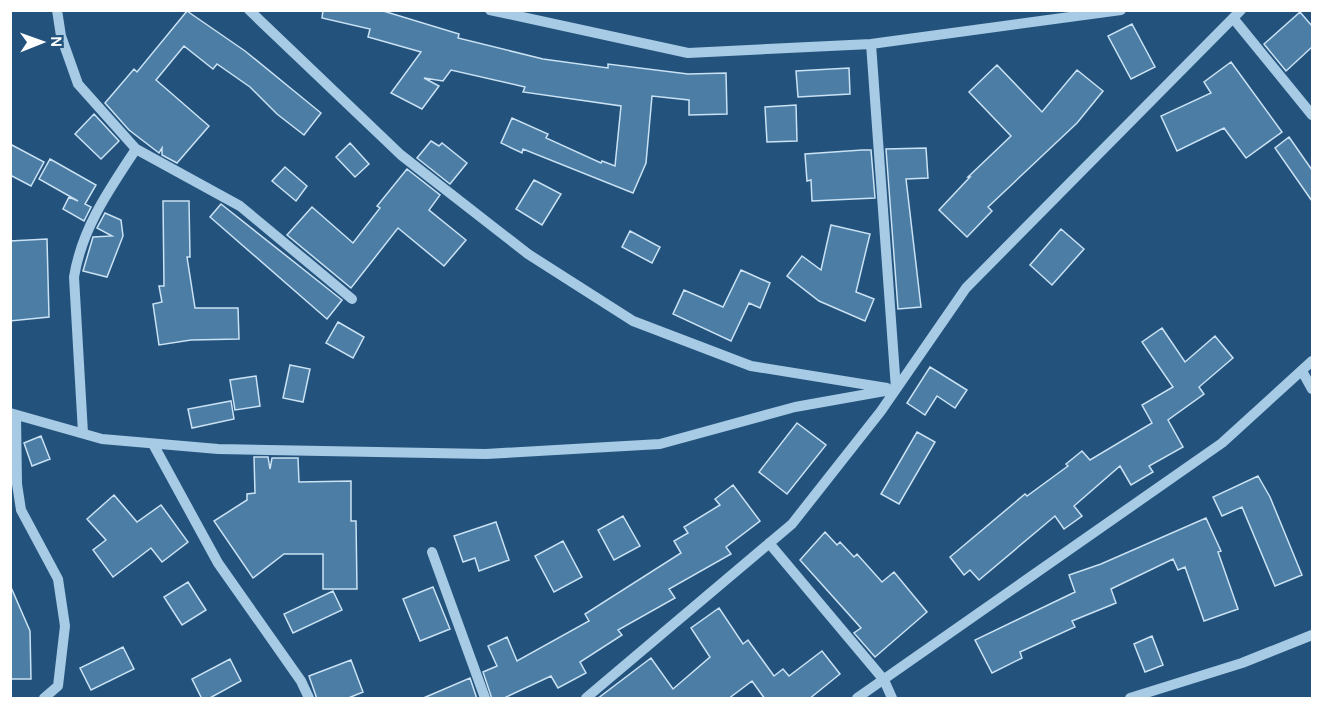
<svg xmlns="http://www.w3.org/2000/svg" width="1323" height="709" viewBox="0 0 1323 709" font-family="Karla,sans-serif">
<rect width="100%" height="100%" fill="#23537c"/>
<!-- building -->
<path fill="#4b7da5" stroke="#cae2f4" stroke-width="1.5" d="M 323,10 L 380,10 L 459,34 L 458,38 L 543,59 L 608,68 L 608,64 L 688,74 L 726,73 L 727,114 L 689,115 L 689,100 L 652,96 L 646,163 L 633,193 L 523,149 L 522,153 L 501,143 L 512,118 L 548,134 L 546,138 L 601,163 L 602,161 L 615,166 L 621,106 L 523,92 L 525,87 L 451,70 L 443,81 L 424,78 L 439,86 L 422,109 L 391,93 L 421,52 L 368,37 L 370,29 L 322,18 Z
M 187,11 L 245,51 L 321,113 L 304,135 L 277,114 L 250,87 L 217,64 L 213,69 L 184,46 L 156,80 L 209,126 L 177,163 L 162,155 L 162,148 L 159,153 L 129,130 L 105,103 L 134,69 L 137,72 Z
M 1300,12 L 1312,26 L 1312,47 L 1286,71 L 1264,44 Z
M 1132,24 L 1155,67 L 1131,79 L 1108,36 Z
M 1231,62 L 1282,132 L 1246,158 L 1224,128 L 1177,151 L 1161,116 L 1211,93 L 1204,82 Z
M 997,65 L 1042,112 L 1077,70 L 1103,91 L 1077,123 L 988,207 L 992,211 L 967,237 L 939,210 L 970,177 L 968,177 L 1011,136 L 969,92 Z
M 849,68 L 850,94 L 798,97 L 796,71 Z
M 796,105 L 797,141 L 767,142 L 765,107 Z
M 94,114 L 119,141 L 101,159 L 75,134 Z
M 1289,137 L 1312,170 L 1312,201 L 1275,148 Z
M 431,141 L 439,146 L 442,143 L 467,163 L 450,184 L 417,158 Z
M 350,143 L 369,164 L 355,177 L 336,157 Z
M 10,144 L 44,162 L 31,186 L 10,175 Z
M 926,148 L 928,178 L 906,179 L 921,307 L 898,309 L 886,149 Z
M 862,150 L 871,150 L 875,198 L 812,201 L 811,180 L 807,181 L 805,154 Z
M 50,159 L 96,185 L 85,204 L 91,207 L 84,221 L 63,209 L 69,197 L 78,201 L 39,179 Z
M 285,167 L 307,186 L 296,201 L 272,181 Z
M 407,169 L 440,195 L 429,210 L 466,240 L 444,266 L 398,228 L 351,288 L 287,235 L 312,207 L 353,243 L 380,208 L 377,206 Z
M 534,180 L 561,194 L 542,225 L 516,209 Z
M 163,201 L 189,201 L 190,257 L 187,257 L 195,308 L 238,308 L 239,339 L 191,340 L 159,345 L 153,304 L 162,302 L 159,286 L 164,286 Z
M 221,204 L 342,300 L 327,319 L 210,217 Z
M 105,213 L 121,220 L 123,236 L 107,277 L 83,271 L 93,237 L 112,236 L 97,228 Z
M 831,225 L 870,234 L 856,292 L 874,299 L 865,321 L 819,301 L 787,276 L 802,256 L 821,270 Z
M 1061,229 L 1084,249 L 1052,285 L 1030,265 Z
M 630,231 L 660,247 L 652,263 L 622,247 Z
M 47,239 L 49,317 L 10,321 L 10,241 Z
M 741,270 L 770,283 L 760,308 L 749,303 L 731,341 L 673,314 L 684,290 L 723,307 Z
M 338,322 L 364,337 L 353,358 L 326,343 Z
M 1162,328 L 1185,362 L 1215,336 L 1233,358 L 1199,387 L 1204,394 L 1168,420 L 1183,447 L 1149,466 L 1153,472 L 1131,485 L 1120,466 L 1074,506 L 1082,516 L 1064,529 L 1055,516 L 979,580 L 970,570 L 964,575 L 950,557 L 1025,494 L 1027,496 L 1068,466 L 1066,464 L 1082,451 L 1090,460 L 1152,423 L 1142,405 L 1173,387 L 1142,342 Z
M 290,365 L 310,369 L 303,402 L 283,398 Z
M 930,367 L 967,390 L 955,408 L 937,396 L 925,415 L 907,403 Z
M 256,376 L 260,406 L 235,410 L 230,380 Z
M 231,401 L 234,419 L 192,428 L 188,409 Z
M 797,423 L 826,445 L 787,494 L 759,472 Z
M 917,432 L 935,442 L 899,504 L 881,494 Z
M 41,436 L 50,459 L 32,466 L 24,443 Z
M 254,457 L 268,457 L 270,469 L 272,458 L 298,458 L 299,482 L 351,481 L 351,521 L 356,521 L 357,589 L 323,589 L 323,554 L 284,554 L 253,578 L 214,521 L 247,500 L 247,494 L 255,493 Z
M 1258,476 L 1270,497 L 1302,575 L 1275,586 L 1242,507 L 1222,516 L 1213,497 Z
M 733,485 L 760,521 L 726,547 L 731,554 L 669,589 L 675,598 L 618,630 L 622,635 L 580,662 L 586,673 L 558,688 L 551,676 L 502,699 L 492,699 L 483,672 L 497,666 L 488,646 L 507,637 L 517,661 L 589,621 L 585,614 L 681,553 L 674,541 L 688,533 L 684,527 L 720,505 L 715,499 Z
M 114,495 L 137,522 L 161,505 L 188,542 L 162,562 L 151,548 L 113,577 L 93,550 L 106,540 L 87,519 Z
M 623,516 L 640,546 L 614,560 L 598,530 Z
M 1206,518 L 1221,551 L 1218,552 L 1238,609 L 1204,621 L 1185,567 L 1178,570 L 1173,559 L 1111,589 L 1116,603 L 1072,621 L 1075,627 L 1020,652 L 1022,658 L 992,673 L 975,640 L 1075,592 L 1069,575 L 1101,564 Z
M 496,522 L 509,560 L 479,571 L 475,558 L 463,562 L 454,536 Z
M 825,532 L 837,545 L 840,542 L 854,557 L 857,554 L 882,582 L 894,572 L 927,612 L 875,657 L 854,633 L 861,628 L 800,560 Z
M 563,541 L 582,577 L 554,592 L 535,556 Z
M 188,582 L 206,610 L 182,625 L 164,597 Z
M 10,585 L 30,631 L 31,679 L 10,679 Z
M 433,587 L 450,629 L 420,641 L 403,599 Z
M 333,591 L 342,610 L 293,633 L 284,614 Z
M 719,608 L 743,644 L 748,640 L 774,676 L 783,669 L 789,676 L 822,651 L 840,674 L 809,699 L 765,699 L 752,681 L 728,699 L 597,699 L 651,658 L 673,689 L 710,657 L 691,628 Z
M 1152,636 L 1163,665 L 1145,672 L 1134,644 Z
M 123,647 L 134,669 L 91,690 L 80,668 Z
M 230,659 L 241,681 L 208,699 L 202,699 L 192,679 Z
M 351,660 L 363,692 L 346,699 L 317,699 L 309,676 Z
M 470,678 L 477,699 L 421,699 Z"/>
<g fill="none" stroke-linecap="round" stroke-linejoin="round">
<!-- minor -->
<path stroke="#a7cae5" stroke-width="10" d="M 57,10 L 61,36 L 78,84 L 136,149 L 240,206 L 352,299
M 249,10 L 401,155 L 528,254 L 633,321 L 751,366 L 887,388
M 490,10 L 688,53 L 871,44 L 1121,10
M 1233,18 L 1312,115
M 871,44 L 896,389
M 1302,371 L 1312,389
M 10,413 L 102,439 L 218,449 L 486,454 L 660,444 L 795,407 L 896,389
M 16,415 L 17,484 L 21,510 L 58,579 L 65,626 L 58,686 L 44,698
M 83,433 L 74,277 C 82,228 109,190 136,149
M 153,444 L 218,563 L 301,681 L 309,698
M 769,543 L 884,680 L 892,698
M 432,552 L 485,698
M 586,698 L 792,524 L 881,411 L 966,288 L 1241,10
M 857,698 L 1222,443 L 1312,361
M 1130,698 L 1242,663 L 1312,635"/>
</g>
<!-- border -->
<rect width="1323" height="709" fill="none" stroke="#ffffff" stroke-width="24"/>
<!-- north arrow -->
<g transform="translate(42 42) rotate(89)" stroke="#23537c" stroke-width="4.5" paint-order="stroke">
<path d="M0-4.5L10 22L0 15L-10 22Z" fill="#ffffff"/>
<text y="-9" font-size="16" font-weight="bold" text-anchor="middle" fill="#ffffff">N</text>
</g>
</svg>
